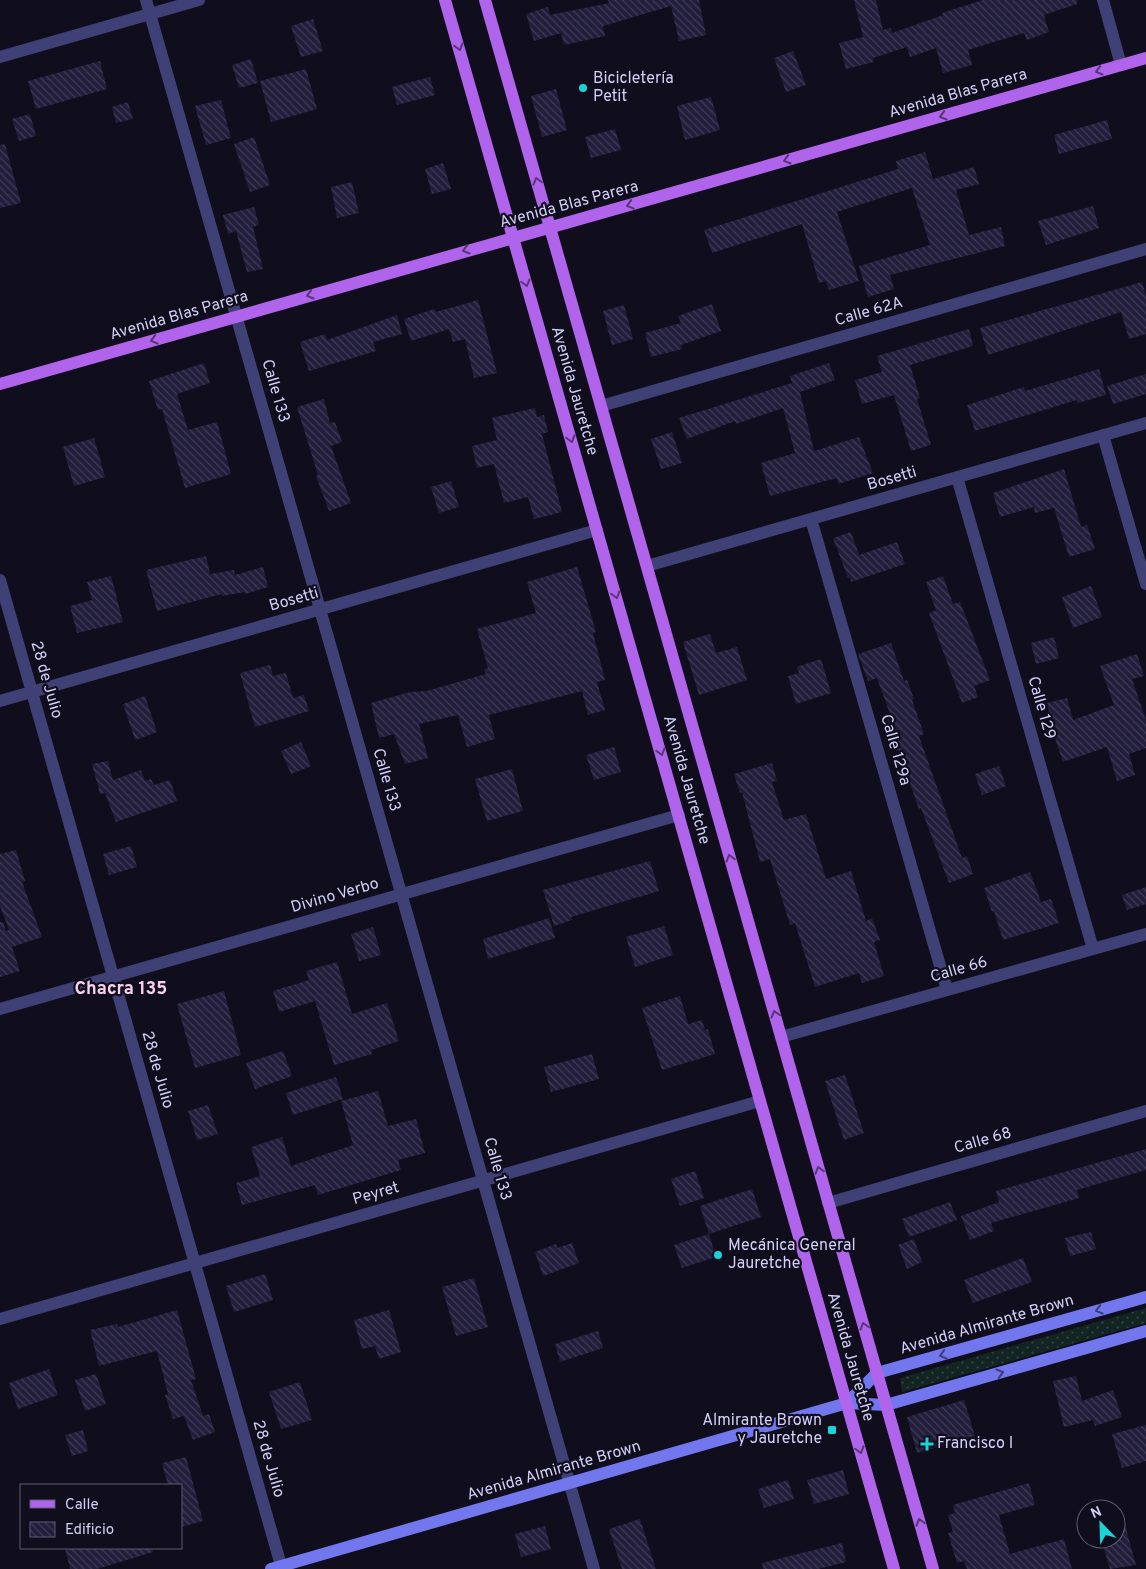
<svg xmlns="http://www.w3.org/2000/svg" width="1146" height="1569" viewBox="0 0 1146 1569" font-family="Overpass,sans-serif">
<defs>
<pattern id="grass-dots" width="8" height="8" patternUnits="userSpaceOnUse" patternTransform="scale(1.25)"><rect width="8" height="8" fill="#122523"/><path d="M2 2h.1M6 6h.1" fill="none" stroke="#344444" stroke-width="1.8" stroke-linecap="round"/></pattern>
<pattern id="building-back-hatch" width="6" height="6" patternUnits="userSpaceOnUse" patternTransform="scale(1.25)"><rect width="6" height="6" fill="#211d3b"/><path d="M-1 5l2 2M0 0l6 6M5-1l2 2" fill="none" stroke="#403d58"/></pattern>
</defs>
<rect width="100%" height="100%" fill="#100e1c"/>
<!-- grass -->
<path fill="url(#grass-dots)" d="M 1146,1308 L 1146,1323 L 902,1392 L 900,1378 Z"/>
<!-- building -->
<path fill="url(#building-back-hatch)" d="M 608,0 L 699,0 L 706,35 L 679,41 L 671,6 L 603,26 L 605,36 L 564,45 L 561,33 L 534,41 L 526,14 L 548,7 L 550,15 L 609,3 Z
M 854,0 L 876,0 L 883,30 L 891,28 L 892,33 L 943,15 L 942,13 L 983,0 L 1077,0 L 1077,4 L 1044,15 L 1049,32 L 1027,40 L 1024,33 L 968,50 L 972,65 L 943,73 L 936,48 L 910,57 L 907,47 L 873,58 L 874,62 L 846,69 L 839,43 L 863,37 Z
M 313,19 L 323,51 L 301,57 L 291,26 Z
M 793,51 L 806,85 L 786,92 L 774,58 Z
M 251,59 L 258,83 L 239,88 L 232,65 Z
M 100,61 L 107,89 L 36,109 L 28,81 Z
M 306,69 L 317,109 L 271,122 L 260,81 Z
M 430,77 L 435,95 L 397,105 L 392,87 Z
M 556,89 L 567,130 L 542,137 L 531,96 Z
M 711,97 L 720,130 L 685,140 L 677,106 Z
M 221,100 L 231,138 L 206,145 L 195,106 Z
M 128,102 L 133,119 L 116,123 L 112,107 Z
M 30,114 L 36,136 L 19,141 L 12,119 Z
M 1107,120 L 1112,139 L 1059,154 L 1054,135 Z
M 615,129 L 621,150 L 591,158 L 585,137 Z
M 254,137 L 270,185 L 250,192 L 234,144 Z
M 5,144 L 21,203 L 0,208 L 0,145 Z
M 925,152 L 933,179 L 974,167 L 979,184 L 956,190 L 969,235 L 1001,227 L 1005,246 L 890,275 L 894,289 L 868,297 L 859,266 L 930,245 L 912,188 L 837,212 L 859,281 L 829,290 L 826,281 L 819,283 L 802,224 L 712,253 L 704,230 L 898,169 L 896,161 Z
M 443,163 L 451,189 L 432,194 L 425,169 Z
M 352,182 L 359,213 L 337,218 L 331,187 Z
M 1093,206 L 1099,228 L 1046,245 L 1038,221 Z
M 254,207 L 259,225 L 253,227 L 263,269 L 247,272 L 236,231 L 228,234 L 223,215 Z
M 1142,282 L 1146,295 L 1146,334 L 1129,339 L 1121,312 L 988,355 L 980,328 Z
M 478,300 L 497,373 L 474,378 L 465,339 L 453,342 L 449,329 L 411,341 L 404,319 L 434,309 L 436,312 Z
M 712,304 L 721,331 L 681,345 L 682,349 L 651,357 L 645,333 L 681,323 L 678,316 Z
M 624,305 L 633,339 L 612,345 L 603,311 Z
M 397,315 L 402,334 L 373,342 L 376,351 L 309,371 L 300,342 L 325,334 L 327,340 Z
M 969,329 L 973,346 L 910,365 L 920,398 L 917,399 L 931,445 L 911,451 L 894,395 L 862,404 L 855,380 L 882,372 L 877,356 Z
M 204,363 L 210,383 L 177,394 L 188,430 L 217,422 L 231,474 L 185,488 L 162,409 L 158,410 L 149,381 Z
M 829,363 L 835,380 L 800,392 L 814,451 L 859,437 L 873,473 L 838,484 L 837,478 L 770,496 L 761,463 L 795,453 L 783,408 L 736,424 L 735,421 L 687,439 L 679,418 L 792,383 L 790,376 Z
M 1099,369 L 1106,395 L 1078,403 L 1077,400 L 975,431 L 967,405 L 1024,387 L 1025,391 Z
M 1146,374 L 1146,394 L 1113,404 L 1107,386 Z
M 324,399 L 330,423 L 335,422 L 342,442 L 331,446 L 351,503 L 329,511 L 316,476 L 318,475 L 297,407 Z
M 535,408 L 537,417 L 544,415 L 548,432 L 542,434 L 562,512 L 534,519 L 528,497 L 504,503 L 494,464 L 477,468 L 472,446 L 497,440 L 492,418 Z
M 672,432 L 682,463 L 661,469 L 651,439 Z
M 94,438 L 105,477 L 74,486 L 63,447 Z
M 1064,469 L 1081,527 L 1087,525 L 1095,549 L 1069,557 L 1054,508 L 1035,513 L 1034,507 L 1000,517 L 993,493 Z
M 451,481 L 459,507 L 439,513 L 431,487 Z
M 851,532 L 859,555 L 897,542 L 905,564 L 851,582 L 850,577 L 848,578 L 833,538 Z
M 206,556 L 210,574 L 234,570 L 235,575 L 263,567 L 268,587 L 245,594 L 245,592 L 222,596 L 222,594 L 157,611 L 146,570 Z
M 577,567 L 596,632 L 593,633 L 605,680 L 597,682 L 605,710 L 588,715 L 582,691 L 489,715 L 495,739 L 467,747 L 458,715 L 419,724 L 428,758 L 405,764 L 394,734 L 379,738 L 371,703 L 410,692 L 427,691 L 486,674 L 484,669 L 488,668 L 477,629 L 536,613 L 527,582 Z
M 111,576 L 123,622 L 77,633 L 70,606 L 92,600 L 87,582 Z
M 943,576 L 953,604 L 960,602 L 990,680 L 974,686 L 978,697 L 962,703 L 929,613 L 936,610 L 926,582 Z
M 1091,586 L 1102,617 L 1073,628 L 1062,597 Z
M 710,634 L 716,653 L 737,647 L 747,680 L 699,695 L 683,642 Z
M 1054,637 L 1059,658 L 1036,664 L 1031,643 Z
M 891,643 L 904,681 L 907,680 L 914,699 L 912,700 L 924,734 L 919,736 L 962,858 L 967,856 L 973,874 L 949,883 L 921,808 L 919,809 L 886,715 L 890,714 L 877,678 L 868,681 L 858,654 Z
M 1137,654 L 1144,676 L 1132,679 L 1146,720 L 1146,748 L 1129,754 L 1135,775 L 1117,781 L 1107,747 L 1063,762 L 1055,738 L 1047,703 L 1067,698 L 1073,720 L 1114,705 L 1100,666 Z
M 821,659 L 831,693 L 796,704 L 788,676 L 799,673 L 797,667 Z
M 270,665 L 273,676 L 286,673 L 293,698 L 304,695 L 309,711 L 255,727 L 240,673 Z
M 145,696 L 157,732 L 135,740 L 123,704 Z
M 301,742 L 311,766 L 291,774 L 281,751 Z
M 614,747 L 621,772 L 594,780 L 586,755 Z
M 108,761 L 113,780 L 141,770 L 145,781 L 151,779 L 154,785 L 170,780 L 177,801 L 116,822 L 105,793 L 100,794 L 92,764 Z
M 772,763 L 777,781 L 772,782 L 784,820 L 806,814 L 826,879 L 851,871 L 866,921 L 872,918 L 880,940 L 874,942 L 884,976 L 862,983 L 859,973 L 815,987 L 795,923 L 790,925 L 770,859 L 760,862 L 742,792 L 740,793 L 734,774 Z
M 999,766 L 1006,786 L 982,795 L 975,774 Z
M 512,769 L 523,811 L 487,821 L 475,779 Z
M 131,846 L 137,867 L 109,875 L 103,854 Z
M 16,850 L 25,881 L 22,882 L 42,937 L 12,947 L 20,971 L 0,977 L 0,922 L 3,922 L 6,931 L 9,930 L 0,906 L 0,854 Z
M 650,861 L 659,891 L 571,917 L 572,920 L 554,926 L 543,890 Z
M 1030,872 L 1041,902 L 1051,899 L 1059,923 L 1003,940 L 994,911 L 992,912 L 984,888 Z
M 1146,887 L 1146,904 L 1127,910 L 1122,895 Z
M 549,918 L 555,938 L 488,959 L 483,939 Z
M 664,926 L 673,955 L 635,967 L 626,937 Z
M 373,927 L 381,955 L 359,961 L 351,934 Z
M 337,962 L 352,1014 L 387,1003 L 399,1041 L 371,1050 L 372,1054 L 334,1065 L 315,1001 L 279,1012 L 273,991 L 309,980 L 306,971 Z
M 224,991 L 241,1055 L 195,1068 L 177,1004 Z
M 680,996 L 688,1024 L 702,1020 L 705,1030 L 708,1029 L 715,1054 L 662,1070 L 642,1008 Z
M 283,1051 L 292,1076 L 255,1089 L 246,1063 Z
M 592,1054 L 599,1079 L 551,1092 L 544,1067 Z
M 845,1075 L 864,1133 L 844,1140 L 825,1081 Z
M 336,1077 L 343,1099 L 293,1115 L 286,1093 Z
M 378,1091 L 388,1126 L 416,1119 L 425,1153 L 398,1160 L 401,1170 L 318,1195 L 315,1185 L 242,1205 L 236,1183 L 260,1176 L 251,1147 L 282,1137 L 291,1166 L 353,1145 L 341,1101 Z
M 208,1105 L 218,1134 L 197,1140 L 188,1111 Z
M 1146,1149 L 1146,1170 L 1077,1190 L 1079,1198 L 991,1223 L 994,1231 L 970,1240 L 961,1216 L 999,1202 L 996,1191 Z
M 695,1171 L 704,1198 L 680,1206 L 671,1179 Z
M 752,1189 L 761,1217 L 709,1234 L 700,1206 Z
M 950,1202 L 957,1220 L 909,1237 L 902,1219 Z
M 1091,1232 L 1096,1249 L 1070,1256 L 1065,1238 Z
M 709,1234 L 716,1257 L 682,1268 L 674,1245 Z
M 914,1239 L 922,1262 L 907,1269 L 898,1245 Z
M 572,1243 L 579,1263 L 543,1276 L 535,1252 L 556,1244 L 557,1248 Z
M 1023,1258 L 1032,1282 L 973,1303 L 964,1280 Z
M 265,1274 L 273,1300 L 234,1312 L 226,1286 Z
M 474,1278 L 488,1327 L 456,1336 L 442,1287 Z
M 177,1310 L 196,1379 L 191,1380 L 203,1416 L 209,1414 L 215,1432 L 193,1440 L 184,1416 L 173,1419 L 165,1395 L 168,1394 L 157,1351 L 99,1366 L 90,1330 L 117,1324 L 118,1327 Z
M 389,1310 L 401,1352 L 379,1359 L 375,1346 L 362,1349 L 354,1320 Z
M 598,1331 L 603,1348 L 560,1362 L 555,1344 Z
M 49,1369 L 58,1395 L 18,1409 L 9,1383 Z
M 96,1374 L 106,1404 L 85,1411 L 75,1380 Z
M 1076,1376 L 1082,1401 L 1113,1390 L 1122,1417 L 1095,1426 L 1093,1420 L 1064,1427 L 1053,1381 Z
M 300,1382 L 312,1420 L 281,1429 L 269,1392 Z
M 964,1400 L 975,1436 L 917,1453 L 907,1417 Z
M 1146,1425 L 1146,1461 L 1122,1468 L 1112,1434 Z
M 83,1430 L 88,1451 L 72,1456 L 65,1435 Z
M 186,1457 L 203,1521 L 181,1527 L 181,1485 L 168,1485 L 162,1463 Z
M 843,1470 L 849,1494 L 814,1504 L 807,1480 Z
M 788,1480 L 794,1499 L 764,1508 L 758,1489 Z
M 1029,1483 L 1035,1505 L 999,1515 L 1010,1554 L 1064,1539 L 1072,1569 L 967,1569 L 964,1561 L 957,1563 L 948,1533 L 953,1532 L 948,1515 L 955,1513 L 953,1505 Z
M 640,1519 L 656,1569 L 622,1569 L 609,1529 Z
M 1124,1521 L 1136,1565 L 1110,1569 L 1101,1539 L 1116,1539 L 1116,1523 Z
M 545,1526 L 551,1549 L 521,1557 L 515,1534 Z
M 842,1543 L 846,1562 L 818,1569 L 763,1569 L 762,1563 Z
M 65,1548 L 152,1548 L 153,1552 L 97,1569 L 70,1569 Z"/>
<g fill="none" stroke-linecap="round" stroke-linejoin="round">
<!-- street -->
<path stroke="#3f4076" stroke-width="12" d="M 146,0 L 594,1569
M 1103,0 L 1121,65
M 0,57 L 199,0
M 601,406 L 1146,249
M 1103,435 L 1146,584
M 957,477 L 1093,949
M 811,519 L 947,990
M 647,566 L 1146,423
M 0,580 L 282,1569
M 0,701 L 597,530
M 0,1009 L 679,815
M 781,1037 L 1146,934
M 828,1203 L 1146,1111
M 0,1319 L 760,1101"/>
<!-- secondary -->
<path stroke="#7277ed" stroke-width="12" d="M 847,1403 L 877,1373 L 1146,1297
M 271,1569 L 847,1403 L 886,1405 L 1146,1331"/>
<!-- primary -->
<path stroke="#b064eb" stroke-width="12" d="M 445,0 L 894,1569
M 485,0 L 933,1569
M 0,384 L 1146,58"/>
</g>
<!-- one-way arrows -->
<defs><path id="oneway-chevron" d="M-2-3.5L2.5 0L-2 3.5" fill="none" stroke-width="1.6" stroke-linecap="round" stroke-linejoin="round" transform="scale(1.25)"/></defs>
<g stroke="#583579">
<use href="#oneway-chevron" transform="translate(459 47) rotate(74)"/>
<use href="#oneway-chevron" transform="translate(1099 71) rotate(164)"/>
<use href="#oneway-chevron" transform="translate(943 116) rotate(164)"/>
<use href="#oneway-chevron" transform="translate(787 160) rotate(164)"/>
<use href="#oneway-chevron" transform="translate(537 181) rotate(-106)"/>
<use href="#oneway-chevron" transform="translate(630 205) rotate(164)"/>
<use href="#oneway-chevron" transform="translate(466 250) rotate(164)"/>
<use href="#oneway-chevron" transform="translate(526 283) rotate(74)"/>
<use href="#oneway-chevron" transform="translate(310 295) rotate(164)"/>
<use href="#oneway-chevron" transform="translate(154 340) rotate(164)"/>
<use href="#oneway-chevron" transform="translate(571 439) rotate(74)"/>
<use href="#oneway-chevron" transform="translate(616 595) rotate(74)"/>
<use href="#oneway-chevron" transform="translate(661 752) rotate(74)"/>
<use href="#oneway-chevron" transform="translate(730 858) rotate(-106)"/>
<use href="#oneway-chevron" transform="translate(775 1014) rotate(-106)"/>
<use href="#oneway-chevron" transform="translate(819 1170) rotate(-106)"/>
<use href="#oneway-chevron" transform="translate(864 1326) rotate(-106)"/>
<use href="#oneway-chevron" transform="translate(860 1450) rotate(74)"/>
<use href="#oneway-chevron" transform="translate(920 1522) rotate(-106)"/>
</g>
<g stroke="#3c3d7a">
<use href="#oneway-chevron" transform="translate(1099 1310) rotate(164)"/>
<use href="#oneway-chevron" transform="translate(943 1355) rotate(164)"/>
<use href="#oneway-chevron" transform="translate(1000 1373) rotate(-16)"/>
</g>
<!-- markers -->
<g fill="#1cd2d9" stroke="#100e1c" stroke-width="2">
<circle cx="583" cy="88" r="5"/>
<circle cx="718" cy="1255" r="5"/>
<rect x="827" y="1425" width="10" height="10" rx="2.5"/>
<path d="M924.5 1436.5h5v5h5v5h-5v5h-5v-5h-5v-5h5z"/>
</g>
<g text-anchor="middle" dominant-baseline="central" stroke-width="4.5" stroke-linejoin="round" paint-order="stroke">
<!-- poi labels -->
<g font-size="16" fill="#d2cff9" stroke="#100e1c" text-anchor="start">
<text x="593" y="79">Bicicletería<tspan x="593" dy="18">Petit</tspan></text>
<text x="728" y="1246">Mecánica General<tspan x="728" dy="18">Jauretche</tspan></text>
<text x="822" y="1421" text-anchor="end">Almirante Brown<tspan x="822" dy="18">y Jauretche</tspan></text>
<text x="937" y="1444">Francisco I</text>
</g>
<!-- street labels -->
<g font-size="16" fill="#d2cff9" stroke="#100e1c">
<text transform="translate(958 94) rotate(-16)">Avenida Blas Parera</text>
<text transform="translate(569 205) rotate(-15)">Avenida Blas Parera</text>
<text transform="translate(869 312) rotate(-16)">Calle 62A</text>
<text transform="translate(179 316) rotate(-16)">Avenida Blas Parera</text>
<text transform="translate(275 391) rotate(74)">Calle 133</text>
<text transform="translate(574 391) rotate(74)">Avenida Jauretche</text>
<text transform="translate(892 479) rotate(-16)">Bosetti</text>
<text transform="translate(294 600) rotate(-16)">Bosetti</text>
<text transform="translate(46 680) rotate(74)">28 de Julio</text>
<text transform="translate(1041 708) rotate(74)">Calle 129</text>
<text transform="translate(895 750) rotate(74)">Calle 129a</text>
<text transform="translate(386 780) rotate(74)">Calle 133</text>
<text transform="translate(686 780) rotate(74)">Avenida Jauretche</text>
<text transform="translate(335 896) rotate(-16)">Divino Verbo</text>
<text transform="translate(959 970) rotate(-16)">Calle 66</text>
<text transform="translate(157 1070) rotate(74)">28 de Julio</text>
<text transform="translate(983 1141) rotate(-16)">Calle 68</text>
<text transform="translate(497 1169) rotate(74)">Calle 133</text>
<text transform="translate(376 1194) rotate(-16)">Peyret</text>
<text transform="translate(987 1325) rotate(-16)">Avenida Almirante Brown</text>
<text transform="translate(850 1357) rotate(74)">Avenida Jauretche</text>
<text transform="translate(268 1459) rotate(74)">28 de Julio</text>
<text transform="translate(554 1471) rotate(-16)">Avenida Almirante Brown</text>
</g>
<!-- neighbourhood labels -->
<g font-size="18" font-weight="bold" fill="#f9d1ed" stroke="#100e1c">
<text x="121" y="989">Chacra 135</text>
</g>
</g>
<!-- legend -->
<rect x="20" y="1484" width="162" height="65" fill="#100e1c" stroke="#5e5b74"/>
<rect x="30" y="1500" width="25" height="8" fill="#b064eb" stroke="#5e5b74"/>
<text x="65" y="1509" font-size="15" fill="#d2cff9">Calle</text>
<rect x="30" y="1522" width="25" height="15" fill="url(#building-back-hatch)" stroke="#5e5b74"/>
<text x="65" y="1534" font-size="15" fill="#d2cff9">Edificio</text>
<!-- north arrow -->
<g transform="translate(1101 1524) rotate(337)"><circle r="24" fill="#100e1c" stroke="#5e5b74"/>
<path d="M0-4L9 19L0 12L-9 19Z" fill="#1cd2d9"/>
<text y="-8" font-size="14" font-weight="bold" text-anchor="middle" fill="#d2cff9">N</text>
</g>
</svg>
